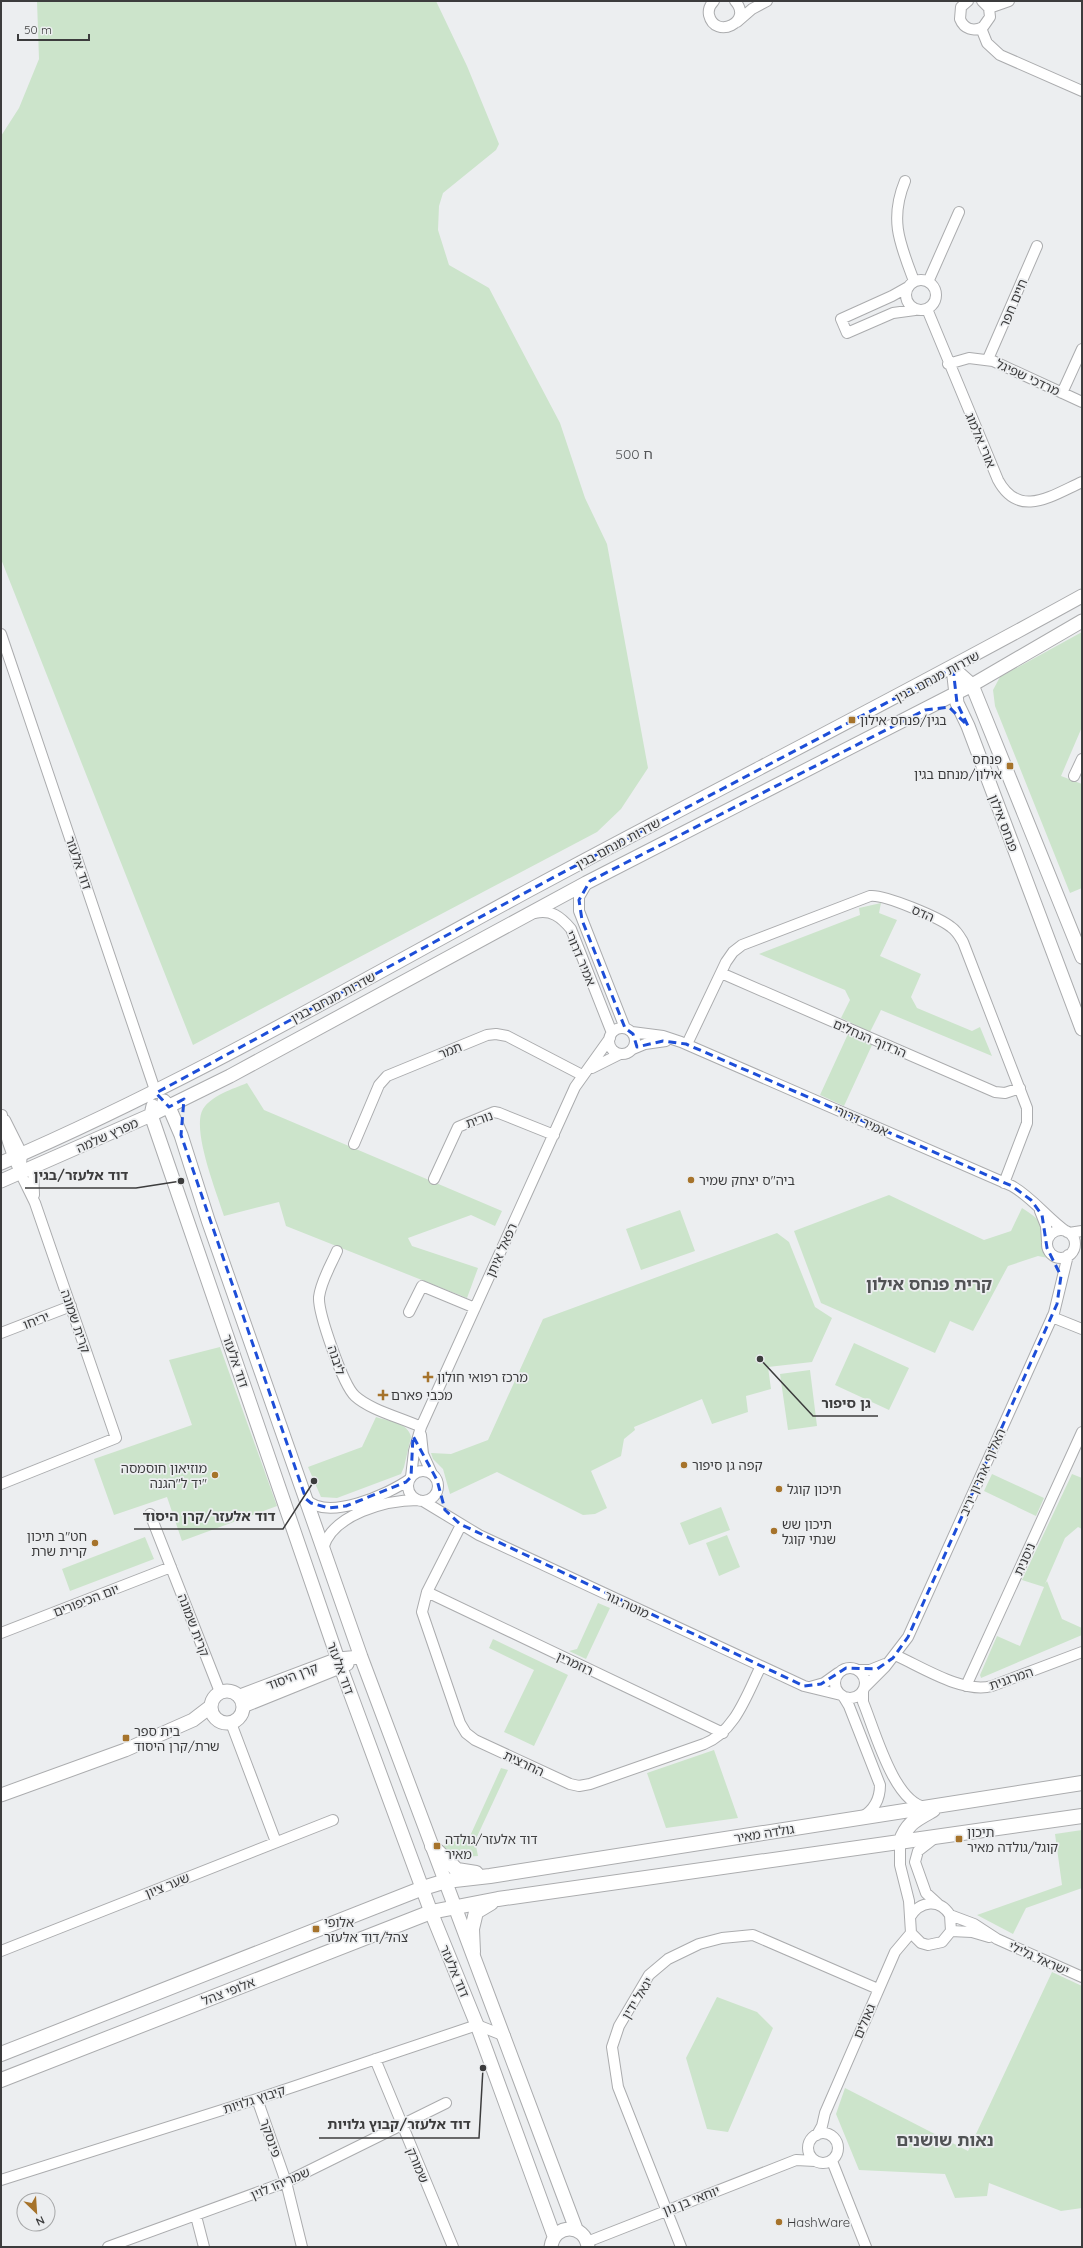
<svg xmlns="http://www.w3.org/2000/svg" width="1083" height="2248" viewBox="0 0 1083 2248" font-family="Quicksand,'Noto Sans Hebrew',sans-serif">
<rect width="100%" height="100%" fill="#eceef0"/>
<!-- green -->
<path fill="#cce4cb" d="M 37,1 L 436,1 L 467,66 L 499,144 L 496,150 L 443,193 L 439,206 L 438,230 L 449,265 L 489,288 L 560,423 L 585,498 L 607,544 L 648,768 L 621,809 L 597,832 L 193,1045 L 1,559 L 1,136 L 19,108 L 39,59 Z
M 1082,632 L 1082,727 L 1061,776 L 1082,784 L 1082,888 L 1070,893 L 995,706 L 993,690 L 1000,677 Z
M 881,903 L 879,913 L 897,920 L 880,956 L 921,974 L 911,997 L 917,1008 L 972,1031 L 980,1027 L 992,1056 L 881,1010 L 870,1032 L 841,1018 L 850,1000 L 845,990 L 759,954 L 860,915 L 859,908 Z
M 848,1034 L 872,1045 L 844,1106 L 820,1095 Z
M 247,1083 L 264,1110 L 502,1211 L 495,1226 L 471,1215 L 408,1238 L 412,1246 L 478,1268 L 467,1298 L 286,1226 L 279,1202 L 224,1216 C 217,1193 191,1129 203,1109 C 212,1095 233,1089 247,1083 Z
M 889,1195 L 984,1240 L 1011,1231 L 1022,1208 C 1027,1211 1033,1215 1037,1219 C 1046,1229 1040,1247 1048,1258 L 1038,1256 L 1008,1266 L 973,1331 L 950,1321 L 935,1353 L 821,1303 L 794,1231 Z
M 680,1210 L 695,1251 L 641,1270 L 626,1229 Z
M 777,1233 L 789,1242 L 815,1307 L 832,1318 L 812,1362 L 768,1367 L 771,1389 L 746,1396 L 748,1412 L 712,1424 L 702,1399 L 634,1427 L 635,1430 L 624,1439 L 621,1456 L 591,1471 L 607,1508 L 595,1514 L 583,1515 L 497,1472 L 450,1494 L 443,1469 L 433,1459 L 431,1453 L 451,1454 L 488,1440 L 543,1319 Z
M 854,1343 L 909,1368 L 889,1410 L 835,1385 Z
M 220,1347 L 277,1506 L 182,1541 L 167,1497 L 114,1515 L 94,1459 L 192,1425 L 169,1360 Z
M 810,1370 L 817,1426 L 788,1430 L 780,1374 Z
M 376,1417 C 388,1421 408,1422 411,1437 L 404,1467 L 401,1474 L 337,1498 L 321,1497 L 308,1467 L 362,1447 Z
M 992,1474 L 1044,1498 L 1036,1516 L 984,1491 Z
M 1072,1474 L 1082,1478 L 1082,1529 L 1078,1527 L 1065,1538 L 1045,1584 L 1047,1581 L 1062,1619 L 1082,1628 L 1082,1635 L 981,1678 L 980,1675 L 997,1636 L 1020,1646 L 1044,1587 L 1022,1580 Z
M 721,1507 L 730,1530 L 689,1545 L 680,1523 Z
M 727,1535 L 740,1567 L 719,1576 L 706,1543 Z
M 145,1537 L 154,1559 L 70,1591 L 62,1569 Z
M 598,1603 L 610,1608 L 586,1659 L 569,1651 L 577,1649 Z
M 493,1639 L 568,1675 L 534,1746 L 504,1732 L 534,1670 L 489,1648 Z
M 714,1750 L 738,1818 L 666,1828 L 647,1773 Z
M 501,1768 L 508,1770 L 475,1841 L 478,1856 L 448,1858 L 437,1848 L 470,1836 Z
M 1082,1830 L 1082,1888 L 1026,1908 L 1013,1934 L 977,1915 L 1062,1885 L 1055,1834 Z
M 1052,1972 L 1082,1986 L 1082,2208 L 1061,2211 L 989,2183 L 987,2196 L 955,2198 L 945,2174 L 859,2170 L 836,2114 L 845,2088 L 968,2151 Z
M 717,1997 L 757,2012 L 773,2028 L 728,2132 L 707,2129 L 686,2058 Z"/>
<g fill="none" stroke-linecap="round" stroke-linejoin="round">
<defs>
<path id="minor" d="M 714,1 C 710,5 708,10 709,15 C 715,40 754,22 735,1
M 968,1 L 961,7 L 960,19 C 964,29 973,32 983,27 L 990,17 L 989,8 L 982,1
M 989,8 L 1009,1
M 737,22 L 752,9 L 767,1
M 981,28 L 987,43 L 1000,55 L 1082,91
M 905,181 C 889,220 900,244 914,281
M906 295a15 15 0 1 1 30 0a15 15 0 1 1-30 0Z
M 928,282 L 959,212
M 908,287 L 892,296 L 841,319 L 847,333 L 893,313 L 915,310
M 927,309 L 998,480 C 1019,519 1051,496 1082,482
M 988,359 L 1037,246
M 948,364 L 969,358 L 993,361 L 1082,402
M 1062,393 L 1082,349
M 1,634 L 156,1093
M 1074,776 L 1082,759
M 587,883 L 579,897 L 579,911 L 625,1028
M 535,913 C 551,909 561,917 571,929 L 612,1033
M 721,973 L 995,1092 L 1005,1093 L 1020,1088
M609 1041a13 13 0 1 1 26 0a13 13 0 1 1-26 0Z
M 632,1032 L 663,1036 L 681,1042 L 1012,1186 C 1033,1198 1047,1218 1067,1232
M 687,1044 L 726,962 L 733,952 L 742,945 L 870,896 C 884,894 940,918 951,927 C 957,931 960,937 963,942 L 1027,1108 L 1027,1123 L 1004,1183
M 633,1049 L 645,1044 L 666,1041
M 592,1068 L 620,1054
M 5,1120 L 22,1154 L 20,1174
M 354,1144 L 379,1085 L 387,1076 L 487,1035 L 496,1034 L 507,1036 L 582,1075
M 33,1168 L 34,1195
M 434,1179 L 458,1127 L 494,1112 L 499,1113 L 554,1135
M 1040,1211 L 1046,1226 L 1047,1241
M1047 1244a14 14 0 1 1 28 0a14 14 0 1 1-28 0Z
M 1069,1233 L 1082,1231
M 337,1251 C 331,1265 321,1281 319,1297 C 318,1313 343,1385 355,1396 C 370,1410 402,1418 421,1427
M 409,1312 L 422,1286 L 475,1308
M 1052,1317 L 1082,1329
M 1,1333 L 71,1306
M 421,1435 L 423,1454 L 432,1474
M408 1486a15 15 0 1 1 30 0a15 15 0 1 1-30 0Z
M 411,1477 L 414,1451 L 421,1427 L 575,1087 L 610,1038
M 1,1484 L 116,1438 L 35,1203 C 21,1174 6,1148 2,1115
M 306,1499 C 327,1522 389,1494 410,1479
M 423,1501 L 479,1535 L 804,1686 L 841,1695
M 150,1514 L 220,1692
M 461,1525 L 427,1592 L 422,1612 L 460,1723 L 466,1733 L 475,1740 L 570,1784 L 579,1786 L 590,1784 L 704,1744 C 735,1732 747,1694 761,1666
M 323,1548 C 333,1514 386,1500 418,1500
M 427,1592 L 723,1733
M 1,1633 L 171,1567
M 895,1655 C 922,1667 963,1694 992,1686 L 1082,1652
M835 1683a15 15 0 1 1 30 0a15 15 0 1 1-30 0Z
M 857,1670 L 870,1670 L 885,1664
M 966,1686 L 1082,1432
M 810,1687 L 824,1683 L 838,1673
M 864,1688 L 885,1667 L 908,1637 L 1054,1313 L 1068,1255
M 863,1690 L 863,1702 C 874,1728 894,1804 926,1807
M 843,1696 L 849,1706 L 880,1785 C 880,1799 874,1810 862,1817
M 231,1723 L 276,1842
M 936,1837 L 918,1851 L 915,1862 L 926,1893 L 938,1904
M 900,1843 L 900,1865 L 909,1901 L 911,1933 L 921,1943 L 928,1945 L 942,1942 L 951,1931 L 950,1915 C 939,1898 920,1901 910,1917
M 950,1915 L 974,1924 L 997,1939 L 1082,1977
M 951,1931 L 972,1932 L 989,1937
M 1,1951 L 333,1820
M 375,2059 L 453,2247
M 257,2099 L 286,2182 L 302,2247
M808 2148a15 15 0 1 1 30 0a15 15 0 1 1-30 0Z
M 817,2135 L 822,2126 L 825,2113 L 895,1952 L 911,1933
M 832,2161 L 866,2247
M 1,2180 L 257,2099 L 477,2025 L 505,2036
M 196,2216 L 204,2247
M 587,2242 L 796,2160 L 815,2161
M 108,2247 L 286,2182 L 446,2103
M 681,2247 L 618,2087 L 612,2047 L 619,2026 L 649,1975 L 668,1959 L 699,1944 L 722,1938 L 753,1935 L 878,1989"/>
<path id="tertiary" d="M 953,668 L 957,703 L 968,726 L 1082,1029
M 953,668 L 972,685 L 1082,957
M 164,1101 L 169,1107 L 181,1135 L 208,1220 L 361,1657 L 576,2229
M 153,1106 L 151,1115 L 341,1668 L 431,1912 L 477,2025 L 554,2236
M 1,1163 C 185,1084 359,982 535,887 C 717,789 901,696 1082,596
M 1,1181 L 151,1115 L 230,1076 L 586,883 L 972,685 L 1082,621
M211 1707a16 16 0 1 1 32 0a16 16 0 1 1-32 0Z
M 240,1696 L 338,1659 L 361,1657
M 243,1706 L 347,1664
M 1,1795 L 125,1750 L 193,1720 L 210,1707
M 551,2247 C 554,2223 585,2223 588,2247"/>
<path id="secondary" d="M 900,1843 C 907,1823 915,1820 933,1810
M 432,1846 L 457,1870 L 476,1873
M 473,1952 L 472,1929 L 476,1912 L 491,1903
M 1,2054 L 423,1888 L 446,1881 L 490,1876 L 1082,1783
M 1,2080 L 431,1912 L 498,1899 L 1082,1816"/>
</defs>
<!-- minor casing -->
<use href="#minor" stroke="#abacae" stroke-width="12"/>
<!-- tertiary casing -->
<use href="#tertiary" stroke="#abacae" stroke-width="15"/>
<!-- secondary casing -->
<use href="#secondary" stroke="#abacae" stroke-width="16"/>
<!-- minor -->
<use href="#minor" stroke="#fff" stroke-width="10"/>
<!-- tertiary -->
<use href="#tertiary" stroke="#fff" stroke-width="13"/>
<!-- secondary -->
<use href="#secondary" stroke="#fff" stroke-width="14"/>
</g>
<!-- marked area -->
<path fill="none" stroke="#1d4ed8" stroke-width="3" stroke-dasharray="8 5" stroke-linejoin="round" d="M 953,668 L 957,703 L 968,726 L 949,707 L 925,710 L 590,881 L 579,900 L 582,920 L 625,1028 L 633,1034 L 637,1047 L 663,1041 L 686,1044 L 1012,1186 L 1031,1200 L 1042,1215 L 1047,1248 L 1061,1276 L 1057,1304 L 908,1637 L 893,1658 L 877,1669 L 846,1668 L 821,1684 L 804,1686 L 460,1524 L 445,1510 L 437,1480 L 413,1436 L 411,1477 L 406,1482 L 346,1506 L 329,1508 L 311,1503 L 306,1499 L 181,1135 L 184,1099 L 169,1107 L 156,1093 L 556,876 Z"/>
<!-- markers -->
<g fill="#a6732b" stroke="#eceef0" stroke-width="1.5">
<rect x="848" y="716" width="8" height="8" rx="2"/>
<rect x="1006" y="762" width="8" height="8" rx="2"/>
<circle cx="691" cy="1180" r="4"/>
<path d="M426 1371h4v4h4v4h-4v4h-4v-4h-4v-4h4z"/>
<path d="M381 1389h4v4h4v4h-4v4h-4v-4h-4v-4h4z"/>
<circle cx="684" cy="1465" r="4"/>
<circle cx="215" cy="1475" r="4"/>
<circle cx="779" cy="1489" r="4"/>
<circle cx="774" cy="1531" r="4"/>
<circle cx="95" cy="1543" r="4"/>
<rect x="122" y="1734" width="8" height="8" rx="2"/>
<rect x="955" y="1835" width="8" height="8" rx="2"/>
<rect x="433" y="1842" width="8" height="8" rx="2"/>
<rect x="312" y="1925" width="8" height="8" rx="2"/>
<circle cx="779" cy="2222" r="4"/>
</g>
<g text-anchor="middle" dominant-baseline="central" stroke-width="3.5" stroke-linejoin="round" paint-order="stroke">
<!-- street labels -->
<g font-size="13" fill="#3c3c3d" stroke="#eceef0">
<text transform="translate(1013 303) rotate(-67)">חיים חפר</text>
<text transform="translate(1028 377) rotate(25)">מרדכי שפיגל</text>
<text transform="translate(981 440) rotate(67)">אורי אלמוג</text>
<text transform="translate(937 676) rotate(-28)">שדרות מנחם בגין</text>
<text transform="translate(1004 823) rotate(69)">פנחס אילון</text>
<text transform="translate(618 843) rotate(-28)">שדרות מנחם בגין</text>
<text transform="translate(79 863) rotate(71)">דוד אלעזר</text>
<text transform="translate(923 913) rotate(23)">הדס</text>
<text transform="translate(581 958) rotate(67)">אמיר דרורי</text>
<text transform="translate(333 997) rotate(-28)">שדרות מנחם בגין</text>
<text transform="translate(870 1038) rotate(23)">הרדוף הנחלים</text>
<text transform="translate(450 1050) rotate(-21)">תמר</text>
<text transform="translate(479 1119) rotate(-19)">נורית</text>
<text transform="translate(861 1120) rotate(24)">אמיר דרורי</text>
<text transform="translate(107 1135) rotate(-24)">מפרץ שלמה</text>
<text transform="translate(501 1250) rotate(-66)">רפאל איתן</text>
<text transform="translate(36 1320) rotate(-21)">יריחו</text>
<text transform="translate(76 1321) rotate(71)">קרית שמונה</text>
<text transform="translate(337 1360) rotate(72)">ליבנה</text>
<text transform="translate(236 1361) rotate(71)">דוד אלעזר</text>
<text transform="translate(982 1472) rotate(-66)">האלוף אהרון יריב</text>
<text transform="translate(1024 1559) rotate(-66)">ניסנית</text>
<text transform="translate(86 1600) rotate(-21)">יום הכיפורים</text>
<text transform="translate(627 1604) rotate(25)">מוטה גור</text>
<text transform="translate(194 1625) rotate(69)">קרית שמונה</text>
<text transform="translate(575 1663) rotate(25)">רוזמרין</text>
<text transform="translate(341 1668) rotate(70)">דוד אלעזר</text>
<text transform="translate(292 1676) rotate(-21)">קרן היסוד</text>
<text transform="translate(1011 1678) rotate(-19)">המרגנית</text>
<text transform="translate(524 1763) rotate(25)">החרצית</text>
<text transform="translate(764 1833) rotate(-9)">גולדה מאיר</text>
<text transform="translate(167 1885) rotate(-22)">שער ציון</text>
<text transform="translate(1039 1958) rotate(24)">ישראל גלילי</text>
<text transform="translate(455 1971) rotate(67)">דוד אלעזר</text>
<text transform="translate(228 1991) rotate(-21)">אלופי צהל</text>
<text transform="translate(637 1998) rotate(-58)">יגאל ידין</text>
<text transform="translate(864 2021) rotate(-67)">גאולים</text>
<text transform="translate(254 2099) rotate(-18)">קיבוץ גלויות</text>
<text transform="translate(271 2138) rotate(71)">פינסקר</text>
<text transform="translate(418 2165) rotate(67)">שמורק</text>
<text transform="translate(280 2183) rotate(-23)">שמריהו לוין</text>
<text transform="translate(691 2200) rotate(-21)">יוחאי בן נון</text>
</g>
<!-- poi labels -->
<g font-size="13" fill="#3c3c3d" stroke="#eceef0" text-anchor="start">
<text x="860" y="720">בגין/פנחס אילון</text>
<text x="1002" y="759" text-anchor="end">פנחס<tspan x="1002" dy="15">אילון/מנחם בגין</tspan></text>
<text x="699" y="1180">ביה"ס יצחק שמיר</text>
<text x="437" y="1377">מרכז רפואי חולון</text>
<text x="391" y="1395">מכבי פארם</text>
<text x="692" y="1465">קפה גן סיפור</text>
<text x="207" y="1468" text-anchor="end">מוזיאון חוסמסה<tspan x="207" dy="15">יד ל"הגנה"</tspan></text>
<text x="787" y="1489">תיכון קוגל</text>
<text x="782" y="1524">תיכון שש<tspan x="782" dy="15">שנתי קוגל</tspan></text>
<text x="87" y="1536" text-anchor="end">חט"ב תיכון<tspan x="87" dy="15">קרית שרת</tspan></text>
<text x="134" y="1731">בית ספר<tspan x="134" dy="15">שרת/קרן היסוד</tspan></text>
<text x="967" y="1832">תיכון<tspan x="967" dy="15">קוגל/גולדה מאיר</tspan></text>
<text x="445" y="1839">דוד אלעזר/גולדה<tspan x="445" dy="15">מאיר</tspan></text>
<text x="324" y="1922">אלופי<tspan x="324" dy="15">צהל/דוד אלעזר</tspan></text>
<text x="787" y="2222">HashWare</text>
</g>
<!-- neighbourhood labels -->
<g font-size="14" fill="#515355" stroke="#eceef0">
<text x="634" y="454">ח 500</text>
</g>
<!-- district labels -->
<g font-size="17" font-weight="bold" fill="#515355" stroke="#eceef0">
<text x="929" y="1283">קרית פנחס אילון</text>
<text x="945" y="2139">נאות שושנים</text>
</g>
</g>
<!-- callouts -->
<path fill="none" stroke="#3c3c3d" stroke-width="1.5" d="M181 1181L136 1188H25M760 1359L813 1416H878M314 1481L283 1529H134M483 2068L479 2138H319"/>
<g fill="#3c3c3d" stroke="#eceef0" stroke-width="1.5">
<circle cx="181" cy="1181" r="4"/>
<circle cx="760" cy="1359" r="4"/>
<circle cx="314" cy="1481" r="4"/>
<circle cx="483" cy="2068" r="4"/>
</g>
<g font-size="14" text-anchor="middle" font-weight="bold" fill="#3c3c3d" stroke="#eceef0" stroke-width="3.5" stroke-linejoin="round" paint-order="stroke">
<text x="81" y="1180">דוד אלעזר/בגין</text>
<text x="846" y="1408">גן סיפור</text>
<text x="209" y="1521">דוד אלעזר/קרן היסוד</text>
<text x="399" y="2129">דוד אלעזר/קבוץ גלויות</text>
</g>
<!-- border -->
<rect width="1083" height="2248" fill="none" stroke="#3c3c3d" stroke-width="4"/>
<!-- north arrow -->
<g transform="translate(36 2212) rotate(155)"><circle r="19" fill="#eceef0" stroke="#a6a7a8"/>
<path d="M0-3L7 15L0 10L-7 15Z" fill="#a6732b"/>
<text y="-6" font-size="11" font-weight="bold" text-anchor="middle" fill="#3c3c3d">N</text>
</g>
<!-- scale -->
<path d="M18 34v6h71v-6" fill="none" stroke="#3c3c3d" stroke-width="2"/>
<text x="24" y="34" font-size="12" fill="#3c3c3d" stroke="#eceef0" stroke-width="3" paint-order="stroke">50 m</text>
</svg>
